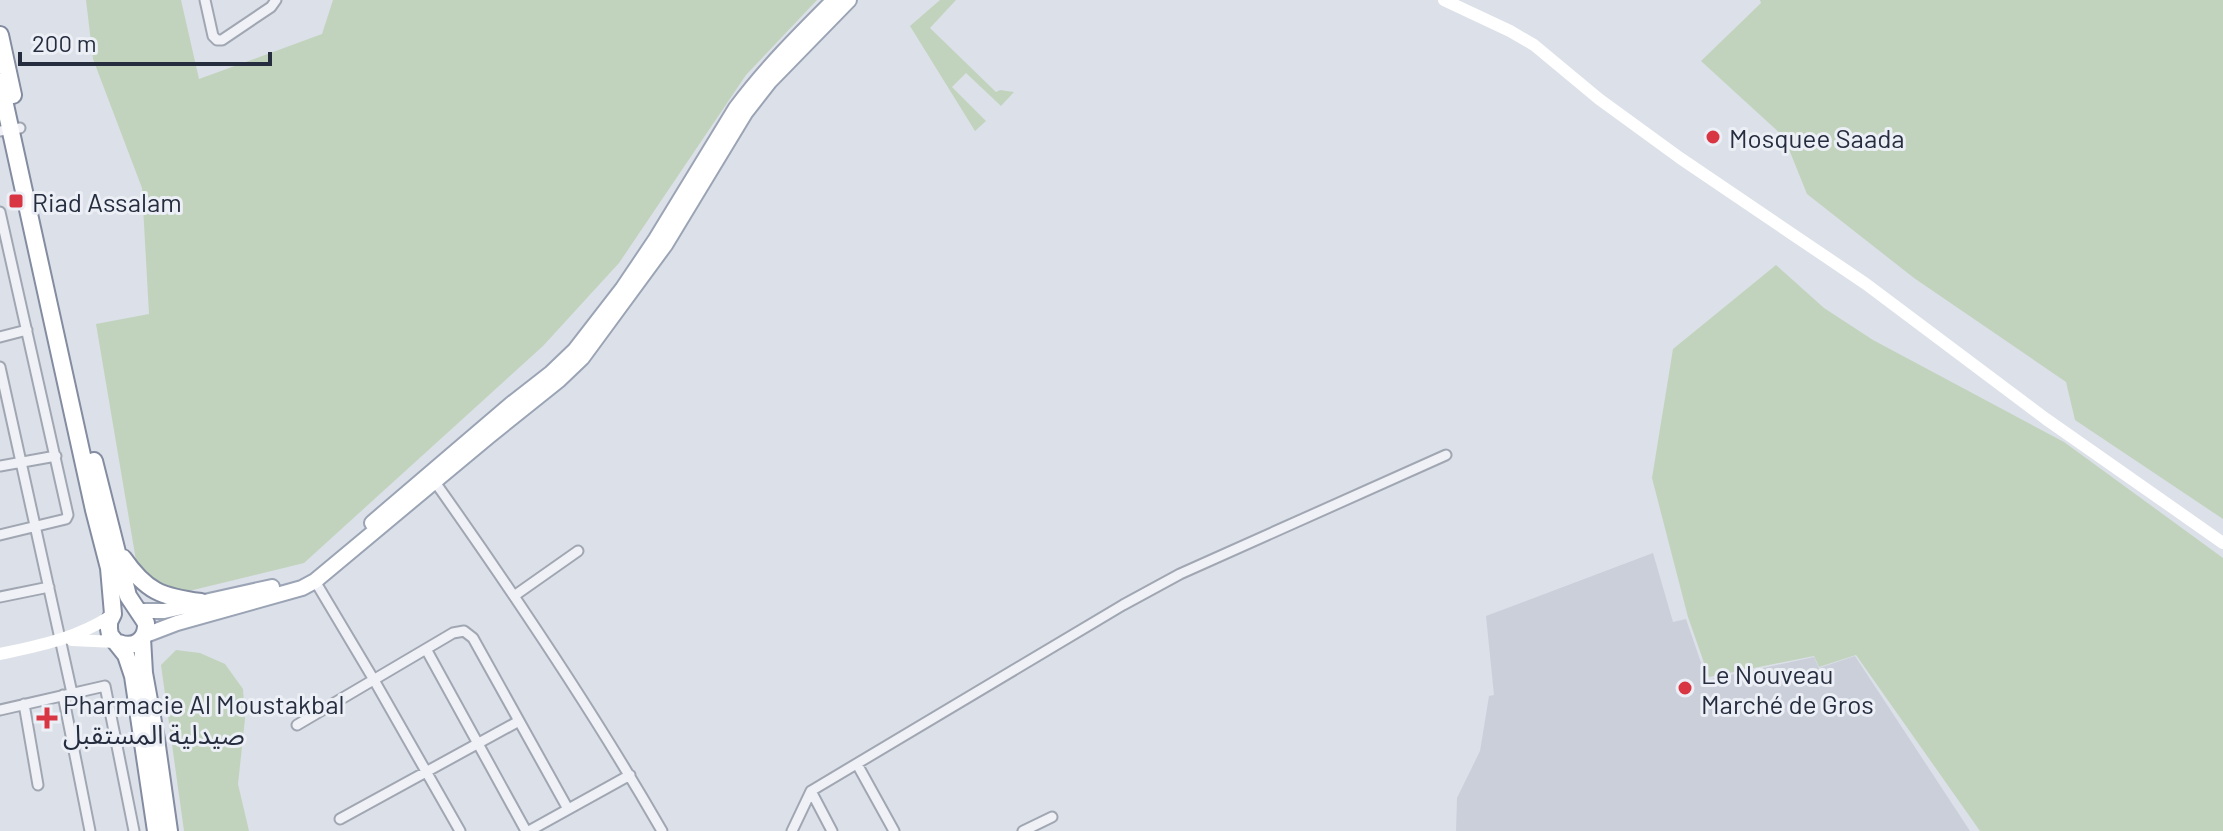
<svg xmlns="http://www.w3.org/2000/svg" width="2223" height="831" viewBox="0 0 2223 831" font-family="Barlow,'Noto Sans Arabic',sans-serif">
<rect width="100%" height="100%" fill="#dce0e8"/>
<!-- built -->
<path fill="#cacfda" d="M 1653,553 L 1673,622 L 1686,619 L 1707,680 L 1814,657 L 1819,668 L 1855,656 L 1970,831 L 1456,831 L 1457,798 L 1480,751 L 1489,696 L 1494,695 L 1486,616 Z"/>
<!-- green -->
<path fill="#c1d3bd" d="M 86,0 L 181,0 L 199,79 L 322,34 L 333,0 L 817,0 L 746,75 L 619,263 L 543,346 L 304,563 L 189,591 L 140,584 L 96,324 L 149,314 L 142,188 L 93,59 Z
M 940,0 L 956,0 L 930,28 L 996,92 L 1000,90 L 1014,92 L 1001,106 L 966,73 L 952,87 L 986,121 L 975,131 L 910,26 Z
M 1760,0 L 2223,0 L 2223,519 L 2075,420 L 2066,382 L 1914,278 L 1807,194 L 1784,137 L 1701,61 L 1761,3 Z
M 1776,265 L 1824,308 L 1873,340 L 2064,442 L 2223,558 L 2223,831 L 1980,831 L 1856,655 L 1819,667 L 1814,656 L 1709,677 L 1688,617 L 1652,478 L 1673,349 Z
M 176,650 L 200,653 L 225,664 L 243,689 L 245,719 L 238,784 L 249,831 L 184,831 L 161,665 Z"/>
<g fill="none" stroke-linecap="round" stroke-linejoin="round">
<defs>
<path id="street" d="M 205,0 L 213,36 L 217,40 L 222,40 L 271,7 L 276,0
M 0,131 L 20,128
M 0,212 L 68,515 L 66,519 L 0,535
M 0,337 L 27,330
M 0,367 L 72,693
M 0,466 L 56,456
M 435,482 C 515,595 593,711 662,831
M 315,581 L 374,680 L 460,831
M 514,596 L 578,551
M 0,597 L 49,587
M 426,649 L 526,831
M 63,695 L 90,831
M 24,704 L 38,785
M 0,710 L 105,686 L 134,831
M 297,725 L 453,633 L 464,631 L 473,638 L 568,809
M 857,764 L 894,831
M 811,791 L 832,831
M 340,819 L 519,721
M 529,831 L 630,775
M 792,831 L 811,791 L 1123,605 L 1180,574 L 1446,455
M 1023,831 L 1052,817"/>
<path id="primary" d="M 372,523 L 510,405 L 551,373 L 575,350 L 623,288 L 656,239 L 736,108 C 765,69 799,35 834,0
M 140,611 L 164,611 L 272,587
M 143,636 L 177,623 L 302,588 L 315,581 L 489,436 L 559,380 L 582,358 L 665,245 L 745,113 L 770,81 L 849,0"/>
<path id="highway" d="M 0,35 L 13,95
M 0,82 L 94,510 L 109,568 L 113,614 L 109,622 L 109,629 L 110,635 L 126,655 L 133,676 L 156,831
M 94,461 L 128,596 L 146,623 C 147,639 135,649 119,643
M 123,558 C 146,591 161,597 201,602
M 142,638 L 144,673 L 156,739 L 169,831"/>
</defs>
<!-- street casing -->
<use href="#street" stroke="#a1a7b2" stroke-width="13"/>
<!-- primary casing -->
<use href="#primary" stroke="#9ba4b5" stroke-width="18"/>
<!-- highway casing -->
<use href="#highway" stroke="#838ca0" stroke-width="20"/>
<!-- street -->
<use href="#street" stroke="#eff1f6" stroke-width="9"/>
<!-- secondary -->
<path stroke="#fff" stroke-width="12" d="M 1444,0 L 1510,31 L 1534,45 L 1599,99 L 1680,158 L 1866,284 L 2046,419 L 2223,543
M 72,640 L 116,642
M 0,654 C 41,645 75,639 111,616"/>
<!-- primary -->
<use href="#primary" stroke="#fff" stroke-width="14"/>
<!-- highway -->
<use href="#highway" stroke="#fff" stroke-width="16"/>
</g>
<!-- markers -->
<g fill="#d93644" stroke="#eceff5" stroke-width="3">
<circle cx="1713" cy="137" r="8"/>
<rect x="8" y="193" width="16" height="16" rx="4"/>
<circle cx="1685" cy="688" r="8"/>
<path d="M43 706h8v8h8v8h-8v8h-8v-8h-8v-8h8z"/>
</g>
<g text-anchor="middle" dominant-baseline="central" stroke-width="6" stroke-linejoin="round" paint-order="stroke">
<!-- poi labels -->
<g font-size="26" fill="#252d3f" stroke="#eceff5" text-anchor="start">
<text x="1729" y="137">Mosquee Saada</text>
<text x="32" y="201">Riad Assalam</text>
<text x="1701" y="673">Le Nouveau<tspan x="1701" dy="30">Marché de Gros</tspan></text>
<text x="63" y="703">Pharmacie Al Moustakbal<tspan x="63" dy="30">صيدلية المستقبل</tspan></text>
</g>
</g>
<!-- scale -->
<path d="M20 52v12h250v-12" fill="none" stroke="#252d3f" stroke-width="4"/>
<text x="32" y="52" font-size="24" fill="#252d3f" stroke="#eceff5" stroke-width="6" paint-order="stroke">200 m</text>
</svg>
